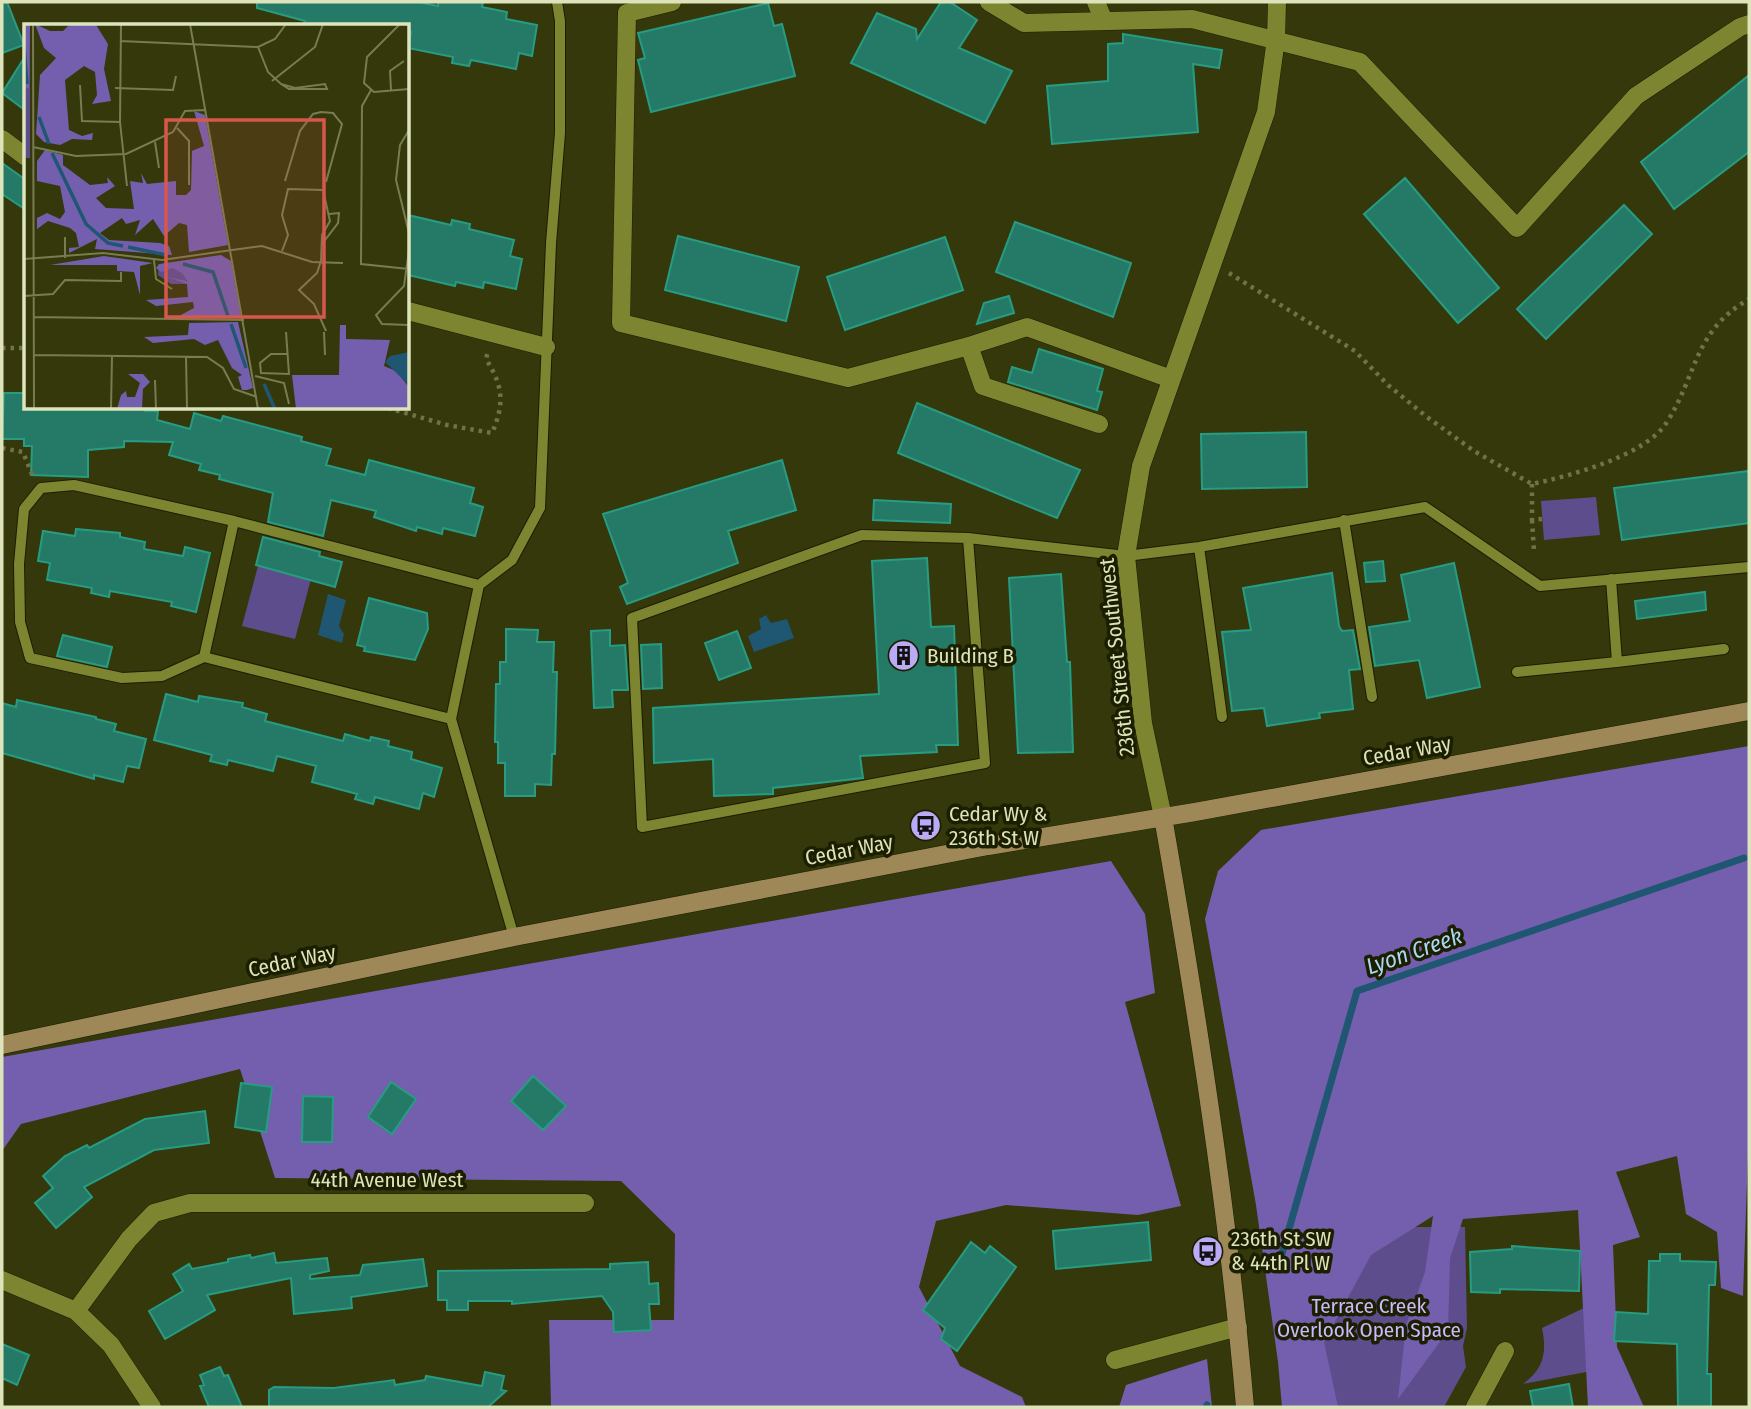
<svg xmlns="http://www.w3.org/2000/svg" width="1751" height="1409" viewBox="0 0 1751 1409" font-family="'Fira Sans Condensed',sans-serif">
<rect width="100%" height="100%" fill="#34380a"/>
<!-- green -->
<path fill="#5d4d8d" d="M 1596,497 L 1600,535 L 1544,540 L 1541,501 Z
M 258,566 L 311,579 L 295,639 L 242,626 Z
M 1264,1227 L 1465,1227 L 1467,1328 L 1463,1346 L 1466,1367 L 1444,1407 L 1287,1407 Z
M 1584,1308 L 1602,1369 L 1523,1384 C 1544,1369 1547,1352 1542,1328 Z"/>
<!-- forest -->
<path fill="#735fae" d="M 1749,746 L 1749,1126 L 1743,1296 L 1721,1288 L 1717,1232 L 1686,1214 L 1677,1156 L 1616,1172 L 1640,1237 L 1613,1245 L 1617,1347 L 1644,1407 L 1588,1407 L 1578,1210 L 1463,1219 L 1450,1258 L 1448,1331 L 1398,1399 L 1406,1325 L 1425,1272 L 1433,1216 L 1371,1255 L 1324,1342 L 1338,1407 L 1282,1407 L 1278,1362 L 1256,1205 L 1205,919 L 1218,871 L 1261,830 Z
M 1111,861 L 1145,914 L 1155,993 L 1125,1002 L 1181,1206 L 1138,1215 L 1006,1205 L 936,1221 L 919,1287 L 960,1366 L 1022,1397 L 1026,1407 L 551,1407 L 549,1320 L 674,1320 L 675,1234 L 621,1181 L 275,1178 L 240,1069 L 21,1124 L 2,1151 L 2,1057 Z
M 1207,1359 L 1212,1407 L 1119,1407 L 1126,1385 Z"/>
<!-- water -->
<path fill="#1f5672" d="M 328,594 L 346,600 L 339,626 L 344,634 L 342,643 L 318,635 Z
M 766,615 L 771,623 L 787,619 L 794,638 L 754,652 L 748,636 L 761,629 L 759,619 Z"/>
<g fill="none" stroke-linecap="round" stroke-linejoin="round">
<!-- stream -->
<path stroke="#1f5672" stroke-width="7" d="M 1281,1257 L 1357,991 L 1744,858
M 1206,1407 L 1207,1405"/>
</g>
<!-- building -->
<path fill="#247a66" stroke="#279c82" stroke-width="2" d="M 2,2 L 7,2 L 24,45 L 2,53 Z
M 257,2 L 418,2 L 438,6 L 438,2 L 483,2 L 482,7 L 507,12 L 506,19 L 537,25 L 532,56 L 519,53 L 516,69 L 471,60 L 469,66 L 452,63 L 453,57 L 408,48 L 411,32 L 408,31 L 408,26 L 303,26 L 305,21 L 257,8 Z
M 941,2 L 950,2 L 977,20 L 959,48 L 1012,71 L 985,123 L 851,63 L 877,13 L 916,29 L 917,39 Z
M 768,3 L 774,26 L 782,24 L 795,76 L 651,112 L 638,60 L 645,58 L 638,33 Z
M 1123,34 L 1222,50 L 1219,68 L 1193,64 L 1198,132 L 1052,144 L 1047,86 L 1108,81 L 1108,44 L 1123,43 Z
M 26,55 L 26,111 L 2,93 Z
M 1749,75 L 1749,152 L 1674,209 L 1641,162 Z
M 2,163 L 26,180 L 26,210 L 2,194 Z
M 1405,178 L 1499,288 L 1458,323 L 1364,214 Z
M 1624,205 L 1652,234 L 1546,339 L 1517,309 Z
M 408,215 L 451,225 L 452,220 L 470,224 L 469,229 L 514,240 L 510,256 L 522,259 L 516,289 L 484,282 L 483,288 L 456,282 L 455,286 L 408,275 Z
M 1015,222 L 1131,263 L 1113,317 L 996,272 Z
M 678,236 L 799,267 L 786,321 L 665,290 Z
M 945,237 L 963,290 L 845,330 L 827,277 Z
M 1009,296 L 1014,313 L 977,324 L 984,303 Z
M 1039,349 L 1103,369 L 1097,391 L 1102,392 L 1097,410 L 1008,382 L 1012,367 L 1032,373 Z
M 4,393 L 26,393 L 26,408 L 145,408 L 145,411 L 158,411 L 157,420 L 190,429 L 194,413 L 221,421 L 223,416 L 302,437 L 301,441 L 331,449 L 326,465 L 365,475 L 369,460 L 474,488 L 470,503 L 483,507 L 475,536 L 443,528 L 442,534 L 417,527 L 416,531 L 374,517 L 376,511 L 331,500 L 323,536 L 268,522 L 273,493 L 219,479 L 220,475 L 199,470 L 201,464 L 169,455 L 173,442 L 124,441 L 124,447 L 88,450 L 88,477 L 31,475 L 32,446 L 24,446 L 24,439 L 2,439 Z
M 917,403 L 1080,470 L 1057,518 L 898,453 Z
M 1306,432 L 1307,487 L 1202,489 L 1201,434 Z
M 782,460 L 796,510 L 728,531 L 738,563 L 627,604 L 620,587 L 628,583 L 603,514 Z
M 1749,471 L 1749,523 L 1622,540 L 1614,488 Z
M 874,500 L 951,504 L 950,523 L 873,520 Z
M 76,529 L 120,533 L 120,537 L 145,542 L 144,549 L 183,556 L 185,547 L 210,553 L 196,612 L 171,606 L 172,602 L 110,591 L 109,597 L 91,593 L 92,588 L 47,580 L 50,563 L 38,561 L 43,531 L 75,536 Z
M 263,537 L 320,552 L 319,556 L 342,562 L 335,587 L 256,565 Z
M 927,558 L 931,627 L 954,626 L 958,745 L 936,745 L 937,752 L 860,756 L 863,778 L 773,788 L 773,794 L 714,796 L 713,759 L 654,763 L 653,708 L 879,694 L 872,561 Z
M 1383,561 L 1385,581 L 1366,582 L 1364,563 Z
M 1454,563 L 1480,687 L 1427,698 L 1419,660 L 1375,666 L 1369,627 L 1410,621 L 1401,575 Z
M 1332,573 L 1339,626 L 1342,631 L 1353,630 L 1360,669 L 1349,670 L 1353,709 L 1319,713 L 1320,718 L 1267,726 L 1264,708 L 1232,711 L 1222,632 L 1251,630 L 1243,588 Z
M 1061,574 L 1067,662 L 1070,662 L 1073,752 L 1018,753 L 1009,578 Z
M 1705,592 L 1706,610 L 1637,619 L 1635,601 Z
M 369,598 L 427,613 L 428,629 L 415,660 L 364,651 L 365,647 L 357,645 Z
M 506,629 L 538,630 L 537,642 L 554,642 L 553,672 L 557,672 L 555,754 L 552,754 L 551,785 L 535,784 L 535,796 L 505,796 L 505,763 L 498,763 L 498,742 L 495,742 L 496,684 L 500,684 L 500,662 L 506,662 Z
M 610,630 L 610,646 L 625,645 L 628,690 L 612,690 L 613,707 L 594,708 L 591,631 Z
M 737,631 L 751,668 L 719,680 L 705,643 Z
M 63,635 L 112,647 L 107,667 L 57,656 Z
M 661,644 L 662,688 L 643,689 L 641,645 Z
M 166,694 L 198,702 L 199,696 L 243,703 L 242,707 L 267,714 L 265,721 L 343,741 L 345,734 L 370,741 L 371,737 L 389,741 L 388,746 L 412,752 L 411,759 L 442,768 L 434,797 L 423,793 L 419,809 L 375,797 L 373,804 L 355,799 L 357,794 L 312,782 L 316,766 L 277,756 L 273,771 L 228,760 L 227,765 L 210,761 L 212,755 L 154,740 Z
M 17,700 L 96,717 L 96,719 L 116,724 L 114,731 L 146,739 L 139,768 L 127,766 L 123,782 L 94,775 L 94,779 L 2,753 L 2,703 L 16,707 Z
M 533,1076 L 566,1106 L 543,1130 L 511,1101 Z
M 391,1082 L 416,1099 L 392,1134 L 368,1117 Z
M 241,1083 L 272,1087 L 266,1132 L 235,1127 Z
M 303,1096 L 333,1097 L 332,1142 L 302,1142 Z
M 205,1111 L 209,1143 L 154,1150 L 84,1187 L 92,1197 L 56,1228 L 35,1203 L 53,1188 L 43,1176 L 65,1156 L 87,1145 L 89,1148 L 145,1119 Z
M 1148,1222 L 1151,1260 L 1056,1269 L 1053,1231 Z
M 971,1242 L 985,1253 L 990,1246 L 1016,1267 L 957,1351 L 941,1339 L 945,1328 L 923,1310 Z
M 1512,1246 L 1580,1251 L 1579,1291 L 1500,1289 L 1500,1293 L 1471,1292 L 1470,1252 L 1512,1249 Z
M 274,1253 L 276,1263 L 327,1258 L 329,1271 L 310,1275 L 310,1279 L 360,1275 L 363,1265 L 423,1259 L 427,1286 L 351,1297 L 352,1308 L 294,1314 L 291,1278 L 207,1295 L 215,1310 L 165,1339 L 149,1311 L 183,1291 L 173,1274 L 189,1264 L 192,1269 L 228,1262 L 228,1259 L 250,1255 L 251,1258 Z
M 1660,1254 L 1680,1254 L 1680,1261 L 1716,1262 L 1715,1285 L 1709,1285 L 1707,1374 L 1711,1374 L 1711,1407 L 1678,1407 L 1677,1344 L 1614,1341 L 1616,1312 L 1648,1314 L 1649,1261 L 1660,1261 Z
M 648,1262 L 649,1284 L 658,1283 L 659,1304 L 649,1304 L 651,1330 L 614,1332 L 613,1312 L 602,1296 L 512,1304 L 512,1301 L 468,1301 L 468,1310 L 447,1310 L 447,1300 L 438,1300 L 438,1271 L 610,1269 L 610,1264 Z
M 2,1344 L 29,1355 L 17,1385 L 2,1378 Z
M 220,1367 L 224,1376 L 228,1375 L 242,1407 L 209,1407 L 200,1386 L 204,1385 L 200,1375 Z
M 485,1372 L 504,1376 L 501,1390 L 506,1391 L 488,1407 L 269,1407 L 269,1390 L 274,1387 L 334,1388 L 394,1380 L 395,1385 L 425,1380 L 426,1376 L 482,1386 Z
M 1569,1384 L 1573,1407 L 1533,1407 L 1530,1391 Z"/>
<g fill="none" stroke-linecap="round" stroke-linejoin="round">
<defs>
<path id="lane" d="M 1344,520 L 1372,697
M 968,538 L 985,763 L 642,827 L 632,618 L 862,535 L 968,538 L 1126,556 L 1199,547 L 1425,507 L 1540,586 L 1749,567
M 1199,547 L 1222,717
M 204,657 L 234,521
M 1617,662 L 1724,649
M 1517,672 L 1617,662 L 1611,579
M 451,719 L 204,657 L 162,676 L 122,678 L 30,658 L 20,622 L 19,564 L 24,509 L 41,488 L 74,485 L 234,521 L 479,585
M 514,937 L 451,719 L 479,585 L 512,560 L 540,508 L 551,243 L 560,133 L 560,21 L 557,2"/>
<path id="street" d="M 672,2 L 627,13 L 621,323 L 848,378 L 969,346 L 1027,327 L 1171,379
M 989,2 L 1024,23 L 1192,19 L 1360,62 L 1517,228 L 1636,96 L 1740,27 L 1749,24
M 1096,2 L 1104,21
M 2,139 L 26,157
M 408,311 L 546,347
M 969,346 L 983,386 L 1099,424
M 1163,817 L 1143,723 L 1126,556 L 1141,466 L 1266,112 L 1276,39 L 1277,2
M 2,1280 L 76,1311 L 111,1345 L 152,1407
M 76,1311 L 129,1239 L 154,1213 L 190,1203 L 585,1203
M 1115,1360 L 1238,1327
M 1475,1407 L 1505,1351"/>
<path id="secondary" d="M 1163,817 C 1197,1013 1228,1209 1245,1407
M 2,1045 L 514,937 L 988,846 L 1195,812 L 1749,711"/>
</defs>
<!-- lane casing -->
<use href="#lane" stroke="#1c1e04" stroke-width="12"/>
<!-- street casing -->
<use href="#street" stroke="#1c1e04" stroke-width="19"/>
<!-- secondary casing -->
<use href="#secondary" stroke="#1c1e04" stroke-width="19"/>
<!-- path -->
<path stroke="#6f7447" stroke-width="4.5" stroke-dasharray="3.5 5" stroke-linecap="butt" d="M 1229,273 L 1355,351 L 1388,385 L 1427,417 L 1474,451 L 1532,484 C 1569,476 1646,456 1667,422 C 1698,373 1693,332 1749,299
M 2,348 L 26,348
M 388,408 L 447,425 L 492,433 C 505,403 503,386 486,359 L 488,351
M 2,448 L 23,452 L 33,477
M 1532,484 L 1532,520 L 1542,519
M 1532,520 L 1534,551"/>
<!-- lane -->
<use href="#lane" stroke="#7d8530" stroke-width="10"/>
<!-- street -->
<use href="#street" stroke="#7d8530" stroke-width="18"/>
<!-- secondary -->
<use href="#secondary" stroke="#9e8858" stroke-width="18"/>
</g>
<!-- icons -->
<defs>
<symbol id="building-disc" viewBox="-11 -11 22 22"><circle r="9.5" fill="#bbaaf6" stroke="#1c1e00"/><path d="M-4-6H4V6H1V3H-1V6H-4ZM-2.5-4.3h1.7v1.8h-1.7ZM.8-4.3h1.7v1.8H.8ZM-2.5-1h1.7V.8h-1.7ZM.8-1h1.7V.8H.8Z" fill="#111"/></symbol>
<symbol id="bus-disc" viewBox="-11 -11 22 22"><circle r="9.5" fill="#bbaaf6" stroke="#1c1e00"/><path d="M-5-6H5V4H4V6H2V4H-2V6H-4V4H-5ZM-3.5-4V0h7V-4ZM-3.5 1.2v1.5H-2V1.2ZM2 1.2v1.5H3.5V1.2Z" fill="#111"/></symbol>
</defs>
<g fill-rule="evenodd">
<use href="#building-disc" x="886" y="638" width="35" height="35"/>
<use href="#bus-disc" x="908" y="808" width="35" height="35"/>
<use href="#bus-disc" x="1190" y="1234" width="35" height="35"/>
</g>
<g text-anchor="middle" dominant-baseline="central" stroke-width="7" stroke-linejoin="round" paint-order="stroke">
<!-- poi labels -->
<g font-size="21" fill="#dde3ba" stroke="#1c1e00" text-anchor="start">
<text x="927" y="656">Building B</text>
<text x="949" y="814">Cedar Wy &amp;<tspan x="949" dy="24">236th St W</tspan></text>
<text x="1231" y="1239">236th St SW<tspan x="1231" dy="24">&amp; 44th Pl W</tspan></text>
</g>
<!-- street labels -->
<g font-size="21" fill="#dde3ba" stroke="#1c1e00">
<text transform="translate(1117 657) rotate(-96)">236th Street Southwest</text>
<text transform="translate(1407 751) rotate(-10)">Cedar Way</text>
<text transform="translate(849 850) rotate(-11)">Cedar Way</text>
<text transform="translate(292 961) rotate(-12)">Cedar Way</text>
<text x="387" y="1180">44th Avenue West</text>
</g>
<!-- park labels -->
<g font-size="21" fill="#c8bafb" stroke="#1c1e00">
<text x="1369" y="1306">Terrace Creek<tspan x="1369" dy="24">Overlook Open Space</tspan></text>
</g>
<!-- water labels -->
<g font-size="23" font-style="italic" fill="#aad7f2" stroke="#1c1e00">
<text transform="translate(1414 951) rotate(-19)">Lyon Creek</text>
</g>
</g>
<!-- overview -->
<g transform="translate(24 24)">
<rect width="385" height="385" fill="#34380a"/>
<path d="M 0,0 L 6,0 L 6,134 L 0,134 ZM 162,238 L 162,260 L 147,260 L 134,251 L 135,241 Z" fill="#5d4d8d"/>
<path d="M 0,0 L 6,0 L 5,64 L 1,65 ZM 11,0 L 26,7 L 39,7 L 46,0 L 72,1 L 84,20 L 80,45 L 87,77 L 68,80 L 73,71 L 71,48 L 60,42 L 41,56 L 45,106 L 58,112 L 69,109 L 68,116 L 48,115 L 36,121 L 20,118 L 12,110 L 16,51 L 32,34 L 20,24 ZM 170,87 L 181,91 L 204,221 L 165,228 L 163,201 L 155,199 L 140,212 L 129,195 L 111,211 L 116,196 L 102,200 L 98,194 L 76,209 L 85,216 L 136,219 L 145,222 L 148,231 L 71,225 L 73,215 L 45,229 L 45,224 L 55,223 L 52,209 L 46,204 L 24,197 L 13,205 L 13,194 L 23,189 L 36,195 L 41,188 L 36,162 L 13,157 L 13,137 L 21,126 L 39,131 L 39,141 L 66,161 L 84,159 L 83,153 L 91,162 L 72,174 L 82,184 L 110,185 L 106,157 L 119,159 L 117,149 L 123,160 L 152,157 L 152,171 L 162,171 L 167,166 L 168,127 L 180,122 ZM 197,231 L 207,237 L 217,293 L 155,292 L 170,284 L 169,278 L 132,282 L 122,276 L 164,273 L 163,260 L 143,253 L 163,257 L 159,250 L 149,244 L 137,248 L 132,244 L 135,240 ZM 80,232 L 129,239 L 116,242 L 116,271 L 110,248 L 93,247 L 93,241 L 26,241 ZM 214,298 L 229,364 L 223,366 L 218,366 L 214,353 L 218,351 L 208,344 L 194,316 L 181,321 L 170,315 L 129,319 L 120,313 L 164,311 L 165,299 ZM 316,301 L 322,301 L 322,315 L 366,316 L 360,342 L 372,347 L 385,363 L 385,385 L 272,385 L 268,351 L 315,351 ZM 104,350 L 119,350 L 126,358 L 119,365 L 118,385 L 93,385 L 97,371 L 102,367 L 103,373 L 111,373 L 116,359 Z" fill="#735fae"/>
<path d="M 385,328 L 385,361 L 361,338 L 366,332 Z" fill="#1f5672"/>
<path fill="none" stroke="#1f5672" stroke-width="3.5" d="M 0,22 L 3,60M 15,93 L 25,120M 28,129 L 62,200 L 84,219 L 99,222M 104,223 L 142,231M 159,240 L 189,248 L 204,292M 207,300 L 222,344M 240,360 L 251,385"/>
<path fill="none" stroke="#787c50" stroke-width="2" d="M 9,0 L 10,385M 97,0 L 96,98 L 103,162M 166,0 L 234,385M 376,0 L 343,33 L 340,59 L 350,68 L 385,65M 96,17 L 234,23 L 251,15 L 262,0M 234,23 L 244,48 L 257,60 L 265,65 L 303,65 L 301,60 L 271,64 L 257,60M 248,57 L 291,23 L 299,0M 56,61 L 58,97 L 96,98M 91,64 L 149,66 L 152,52M 347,66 L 338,82 L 337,240 L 385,245M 367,66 L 366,47 L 380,37M 153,104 L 165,117 L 165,161M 385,106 L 376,121 L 372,156 L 385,209M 131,118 L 135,144M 9,123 L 52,132 L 102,130 L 149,108 L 161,87 L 181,86M 261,157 L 276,107 L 289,90 L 297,88 L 309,89 L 318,100 L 302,158M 298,220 L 314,199 L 315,189 L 305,190M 208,226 L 238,222 L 288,238 L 319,239M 385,226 L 380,262 L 352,291 L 358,300 L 385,301M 258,227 L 264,211 L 258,191 L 264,165 L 299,166 L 306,197 L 298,211 L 297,237 L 293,249 L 275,266 L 290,280 L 302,307M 41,234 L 41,213M 0,235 L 79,229 L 138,236 L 208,226M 130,236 L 132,255 L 148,265M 0,272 L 29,270 L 41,256 L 97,257 L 97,248M 10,293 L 220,296M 262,308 L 265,350 L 237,349 L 236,339 L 247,330 L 263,330M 300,308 L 301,331M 10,331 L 183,333 L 199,344 L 210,365 L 233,373M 162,332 L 163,385M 231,352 L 260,359 L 265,380M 131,356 L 132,385M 87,385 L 88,332"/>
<path fill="#d8574c" fill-opacity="0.15" stroke="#d8574c" stroke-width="3.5" d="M 142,96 L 300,96 L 300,293 L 142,293 Z"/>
<rect width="385" height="385" fill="none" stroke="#dde3ba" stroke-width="3.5"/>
</g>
<!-- border -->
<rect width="1751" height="1409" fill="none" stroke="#dde3ba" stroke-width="7"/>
</svg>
